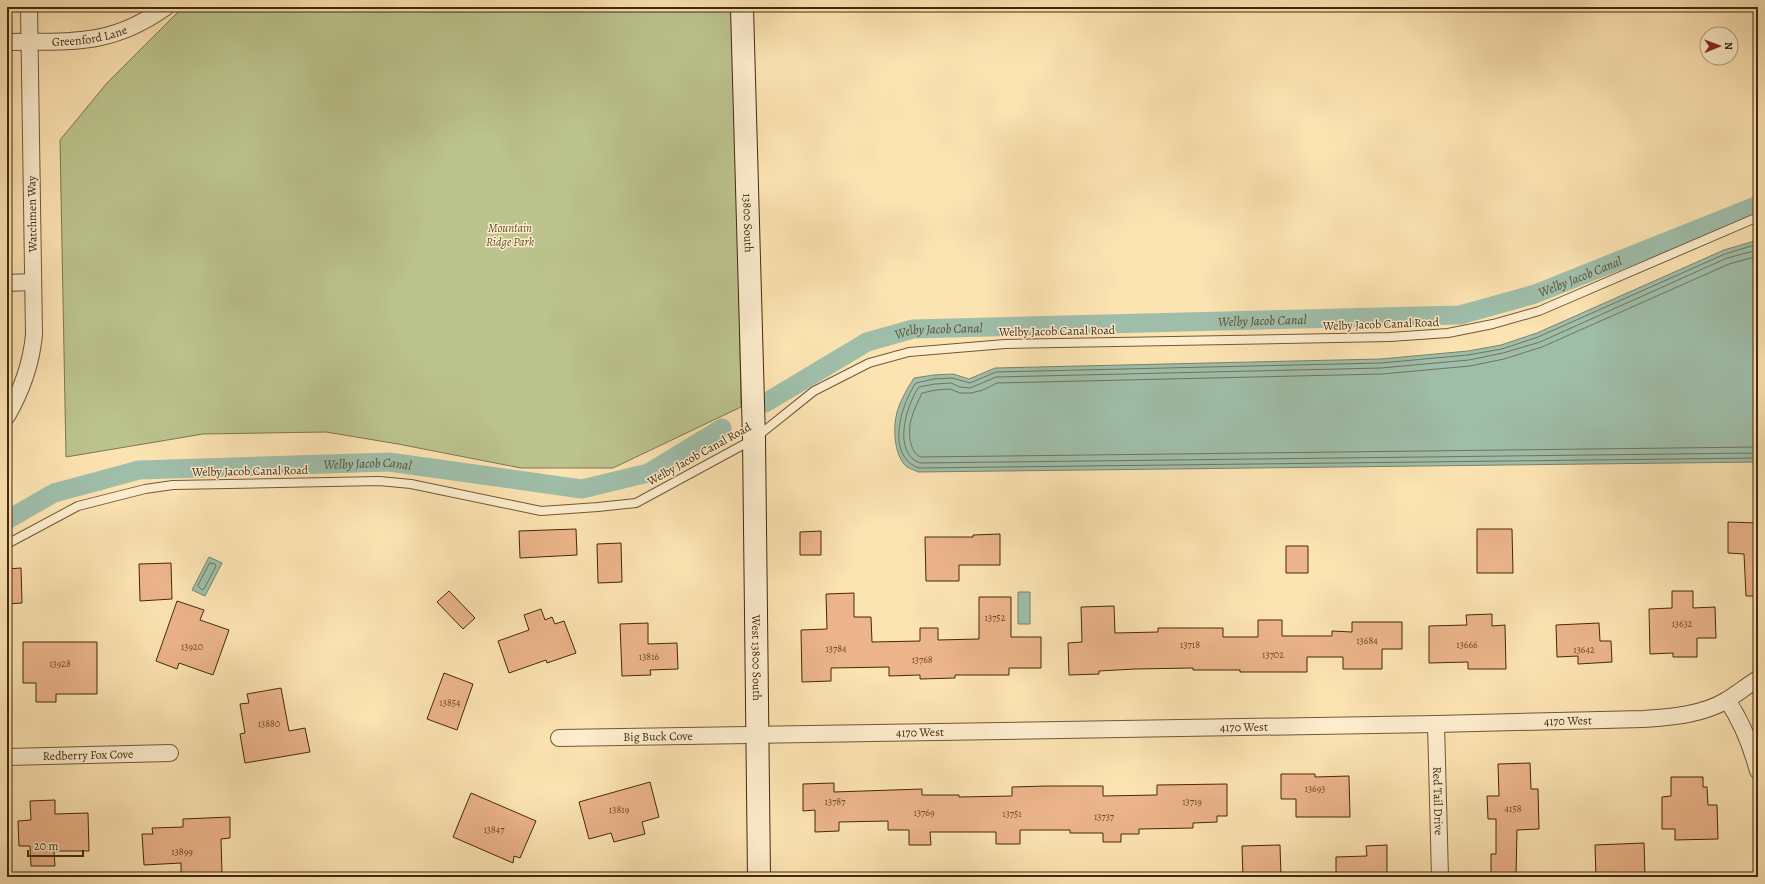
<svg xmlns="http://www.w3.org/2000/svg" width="1765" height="884" viewBox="0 0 1765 884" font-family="Alegreya,serif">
<rect width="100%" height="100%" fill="#fce3b2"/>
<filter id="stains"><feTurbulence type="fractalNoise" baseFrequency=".005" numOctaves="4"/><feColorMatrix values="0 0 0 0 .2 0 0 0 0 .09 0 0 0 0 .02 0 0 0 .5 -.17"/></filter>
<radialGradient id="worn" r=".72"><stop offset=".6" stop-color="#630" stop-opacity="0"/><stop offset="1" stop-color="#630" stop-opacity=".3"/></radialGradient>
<!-- green -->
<path fill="#bcc48e" stroke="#80764e" d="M 239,7 L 734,7 L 741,407 L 613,468 L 521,468 L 398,444 L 326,432 L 203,434 L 66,457 L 60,140 L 107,83 L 181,9 Z"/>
<!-- water -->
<path fill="#9fbeaa" stroke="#7b826b" d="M 1758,240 L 1758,462 L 918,472 C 915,470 910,469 907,467 C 895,457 893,432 896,417 C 898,404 907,389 914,378 L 934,375 L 953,374 L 969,379 L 995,368 L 1381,359 L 1468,351 L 1501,345 L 1537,333 L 1724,250 Z
M 209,557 L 222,563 L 205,596 L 192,590 Z
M 1018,592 L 1030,592 L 1030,624 L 1018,624 Z"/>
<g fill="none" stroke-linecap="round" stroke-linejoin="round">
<!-- shore -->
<path stroke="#72735c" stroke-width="1" d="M 1758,244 L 1725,254 L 1538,337 L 1502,349 L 1468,355 L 1381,363 L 996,372 L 970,383 L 952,378 L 934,379 L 916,383 C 901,404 885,456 919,468 L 1758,458
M 1758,250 L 1727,258 L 1540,342 L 1503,353 L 1469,360 L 1381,368 L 996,377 L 970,388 L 960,387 L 951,383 L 935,384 L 919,387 C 906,405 892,453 920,463 L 1758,453
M 1758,256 L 1729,264 L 1542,347 L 1504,359 L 1470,366 L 1382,374 L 997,383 L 983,390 L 971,393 L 960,393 L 950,389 L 936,390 L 922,393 C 918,402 913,411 911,420 C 908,431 909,453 921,457 L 1758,447
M 210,563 L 215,564 L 216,566 L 204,589 L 202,590 L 198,586 Z"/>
<!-- canal -->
<g stroke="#9fbeaa" stroke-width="19">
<path id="s1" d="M 765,403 L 867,342 L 913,329 L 1460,315 L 1535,294 L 1758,205"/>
<path id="s2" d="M 7,520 L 54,493 L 139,470 L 389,462 L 582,489 L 648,473 L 722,428"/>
</g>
</g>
<!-- building -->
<path fill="#ecb48a" stroke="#45280d" d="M 1728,522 L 1758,523 L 1758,596 L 1746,596 L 1744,554 L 1728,553 Z
M 576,529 L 577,555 L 520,558 L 519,531 Z
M 1477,529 L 1512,529 L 1513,573 L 1477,573 Z
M 821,531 L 821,555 L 800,555 L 800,532 Z
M 1000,534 L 1000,565 L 959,565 L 959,581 L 926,581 L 925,537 L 973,537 L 973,535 Z
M 621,543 L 622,582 L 598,583 L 597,544 Z
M 1286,546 L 1308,546 L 1308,573 L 1286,573 Z
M 171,563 L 172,599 L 140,601 L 139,564 Z
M 21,568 L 22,603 L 7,604 L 7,569 Z
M 449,591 L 475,618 L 463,629 L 437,602 Z
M 1672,591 L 1693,591 L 1693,608 L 1715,607 L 1716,638 L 1697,638 L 1697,657 L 1673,657 L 1673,653 L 1650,654 L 1649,609 L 1672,608 Z
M 854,593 L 854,617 L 871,617 L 872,642 L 920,641 L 920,628 L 938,628 L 938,640 L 979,639 L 979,597 L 1011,597 L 1011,637 L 1041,637 L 1041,668 L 1009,668 L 1009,675 L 955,675 L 955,678 L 920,679 L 920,675 L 889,676 L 889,667 L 831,668 L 831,681 L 802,682 L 801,630 L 827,629 L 826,594 Z
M 177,601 L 204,610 L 200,620 L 229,630 L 213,675 L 179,663 L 177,669 L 156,661 Z
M 1114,606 L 1115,633 L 1158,632 L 1158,628 L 1223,628 L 1223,637 L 1258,637 L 1258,620 L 1282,620 L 1282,636 L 1332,636 L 1332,631 L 1352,632 L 1352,622 L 1402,622 L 1402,649 L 1382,649 L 1382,669 L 1343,669 L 1343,657 L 1307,657 L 1307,672 L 1240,672 L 1240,670 L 1193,670 L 1193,668 L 1135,669 L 1099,671 L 1099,674 L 1069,675 L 1068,643 L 1082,642 L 1081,607 Z
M 541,609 L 545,620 L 552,617 L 555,624 L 564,621 L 576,653 L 547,663 L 546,660 L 509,673 L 498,641 L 529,630 L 524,615 Z
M 1492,614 L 1492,626 L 1505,625 L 1506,669 L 1468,669 L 1468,662 L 1429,663 L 1429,626 L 1467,625 L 1466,615 Z
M 648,623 L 648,644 L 677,643 L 678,669 L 650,670 L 651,675 L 622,676 L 620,624 Z
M 1599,623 L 1600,641 L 1611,641 L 1612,662 L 1578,664 L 1578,656 L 1557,657 L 1556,625 Z
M 23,642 L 97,642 L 97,694 L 56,694 L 56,702 L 36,702 L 36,683 L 23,683 Z
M 444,673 L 473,684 L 457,730 L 427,719 Z
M 281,688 L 289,731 L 305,728 L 310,752 L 245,763 L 240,734 L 245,733 L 240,704 L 249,703 L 247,694 Z
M 1530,763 L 1531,789 L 1538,789 L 1539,829 L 1517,830 L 1516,877 L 1491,877 L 1491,854 L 1496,854 L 1496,819 L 1488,819 L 1487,796 L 1499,796 L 1498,764 Z
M 1281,774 L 1315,774 L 1315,777 L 1349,776 L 1350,817 L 1296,817 L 1296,799 L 1281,799 Z
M 1671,777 L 1703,777 L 1703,787 L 1707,787 L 1708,805 L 1717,805 L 1718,839 L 1675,840 L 1675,829 L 1662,829 L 1662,797 L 1671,796 Z
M 650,782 L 659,817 L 642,822 L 645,834 L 614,842 L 611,833 L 589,839 L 579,802 Z
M 834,783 L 834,792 L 922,789 L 922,795 L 959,795 L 959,797 L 1012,796 L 1012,787 L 1047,786 L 1103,786 L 1103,796 L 1157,795 L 1157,785 L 1227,784 L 1227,816 L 1217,816 L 1217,822 L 1193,823 L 1193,828 L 1139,829 L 1139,834 L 1121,834 L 1121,842 L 1103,842 L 1103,833 L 1070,833 L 1070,830 L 1020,830 L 1020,844 L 996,844 L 996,832 L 930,832 L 931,845 L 909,845 L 909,830 L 888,830 L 888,821 L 839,822 L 839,831 L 815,832 L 815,810 L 803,811 L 803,784 Z
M 471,793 L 536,821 L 520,858 L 514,856 L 513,863 L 453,837 Z
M 55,800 L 55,814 L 88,813 L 89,851 L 54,851 L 55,866 L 31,866 L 30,846 L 19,846 L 18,821 L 31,820 L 30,801 Z
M 230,817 L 230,838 L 221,839 L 222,874 L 181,875 L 181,863 L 144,865 L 142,834 L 153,834 L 152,828 L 183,827 L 183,819 Z
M 1644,843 L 1645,877 L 1596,877 L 1595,845 Z
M 1280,845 L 1281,877 L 1243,877 L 1242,846 Z
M 1387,845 L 1387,876 L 1336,877 L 1336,857 L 1367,856 L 1366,846 Z"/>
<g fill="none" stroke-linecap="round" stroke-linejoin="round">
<defs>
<path id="lane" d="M 7,544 L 78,506 L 145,489 L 173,485 L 379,481 L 411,484 L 541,511 L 598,507 L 636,503 L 754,439 L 814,391 L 869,363 L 909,352 L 1005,344 L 1390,337 L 1448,333 L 1493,324 L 1539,311 L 1758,217"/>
<g id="street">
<path id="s3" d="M 7,42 C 71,41 110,47 166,7"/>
<path d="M 7,283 L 33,282"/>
<path d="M 7,416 C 22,390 31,365 34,335 L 29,7"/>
<path d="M 1727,700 C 1742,722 1751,745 1758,771"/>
<path id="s4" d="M 1436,724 L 1440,877"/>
<path id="s5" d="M 559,738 L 1436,724 L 1643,719 C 1672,717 1702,715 1727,700 C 1738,693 1748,685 1758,679"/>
<path id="s6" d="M 7,757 L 170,753"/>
</g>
<g id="secondary">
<path id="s7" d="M 742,7 L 754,439 L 759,877"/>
</g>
</defs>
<!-- lane casing -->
<use href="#lane" stroke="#735736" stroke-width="10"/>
<!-- street casing -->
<use href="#street" stroke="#735736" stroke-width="18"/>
<!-- secondary casing -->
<use href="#secondary" stroke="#45280d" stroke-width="24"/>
<!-- lane -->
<use href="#lane" stroke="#fdedcd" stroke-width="8"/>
<!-- street -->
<use href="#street" stroke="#fdedcd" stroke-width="16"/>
<!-- secondary -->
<use href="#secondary" stroke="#fdedcd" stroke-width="22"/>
</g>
<g text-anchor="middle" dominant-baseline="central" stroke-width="3" stroke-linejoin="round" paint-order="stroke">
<!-- number labels -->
<g font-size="10" fill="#6f4b2c">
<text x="995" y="617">13752</text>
<text x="1682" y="623">13632</text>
<text x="1367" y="640">13684</text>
<text x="1190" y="644">13718</text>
<text x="1467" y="644">13666</text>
<text x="192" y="646">13920</text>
<text x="836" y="648">13784</text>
<text x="1584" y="649">13642</text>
<text x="1273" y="654">13702</text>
<text x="649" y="656">13816</text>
<text x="922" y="659">13768</text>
<text x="60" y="663">13928</text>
<text x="450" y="702">13854</text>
<text x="269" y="723">13880</text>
<text x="1315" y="788">13693</text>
<text x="835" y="801">13787</text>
<text x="1192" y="801">13719</text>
<text x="1513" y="808">4158</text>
<text x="619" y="809">13819</text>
<text x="924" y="812">13769</text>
<text x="1012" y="813">13751</text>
<text x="1104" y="816">13737</text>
<text x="494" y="829">13847</text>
<text x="182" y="851">13899</text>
</g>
<!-- street labels -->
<g font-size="12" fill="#45280d" stroke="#fdedcd">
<text stroke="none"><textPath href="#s3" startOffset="83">Greenford Lane</textPath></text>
<text transform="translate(32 214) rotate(-91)">Watchmen Way</text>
<text stroke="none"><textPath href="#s7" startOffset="216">13800 South</textPath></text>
<text transform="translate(1381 324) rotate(-2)">Welby Jacob Canal Road</text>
<text transform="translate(1057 331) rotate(-1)">Welby Jacob Canal Road</text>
<text transform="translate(699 454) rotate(-29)">Welby Jacob Canal Road</text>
<text transform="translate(250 471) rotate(-1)">Welby Jacob Canal Road</text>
<text stroke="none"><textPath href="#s7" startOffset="651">West 13800 South</textPath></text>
<text stroke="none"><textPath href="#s5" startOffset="1009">4170 West</textPath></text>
<text stroke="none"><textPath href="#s5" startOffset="685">4170 West</textPath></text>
<text stroke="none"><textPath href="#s5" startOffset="361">4170 West</textPath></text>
<text stroke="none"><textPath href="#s5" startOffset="99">Big Buck Cove</textPath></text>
<text stroke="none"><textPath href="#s6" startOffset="81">Redberry Fox Cove</textPath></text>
<text stroke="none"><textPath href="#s4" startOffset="77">Red Tail Drive</textPath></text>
</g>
<!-- park labels -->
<g font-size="12" font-style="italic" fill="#634f2d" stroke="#fdedcd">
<text x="510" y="228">Mountain<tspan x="510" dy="14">Ridge Park</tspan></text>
</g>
<!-- water labels -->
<g font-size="13" font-style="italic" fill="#5c4e34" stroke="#fdedcd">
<text stroke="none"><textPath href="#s1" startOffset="840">Welby Jacob Canal</textPath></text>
<text stroke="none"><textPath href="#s1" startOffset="516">Welby Jacob Canal</textPath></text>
<text stroke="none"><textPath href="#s1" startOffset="192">Welby Jacob Canal</textPath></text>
<text stroke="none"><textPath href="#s2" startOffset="371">Welby Jacob Canal</textPath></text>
</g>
</g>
<!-- margin -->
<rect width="1765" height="884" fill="none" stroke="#fce3b2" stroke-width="24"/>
<rect x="8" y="8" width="1749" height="868" fill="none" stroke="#45280d" stroke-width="2"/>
<rect x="12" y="12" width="1741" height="860" fill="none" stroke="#45280d"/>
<!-- north arrow -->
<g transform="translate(1719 46) rotate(89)"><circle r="19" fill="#fdedcd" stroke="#b39e80"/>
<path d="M0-3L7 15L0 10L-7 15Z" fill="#8f2418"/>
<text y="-6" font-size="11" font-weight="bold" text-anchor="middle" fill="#45280d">N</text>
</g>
<!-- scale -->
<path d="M28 850v6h55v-6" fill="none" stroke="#45280d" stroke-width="2"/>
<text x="34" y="850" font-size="12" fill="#45280d" stroke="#fdedcd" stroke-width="3" paint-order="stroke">20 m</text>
<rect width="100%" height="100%" filter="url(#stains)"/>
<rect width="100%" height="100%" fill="url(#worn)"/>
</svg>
